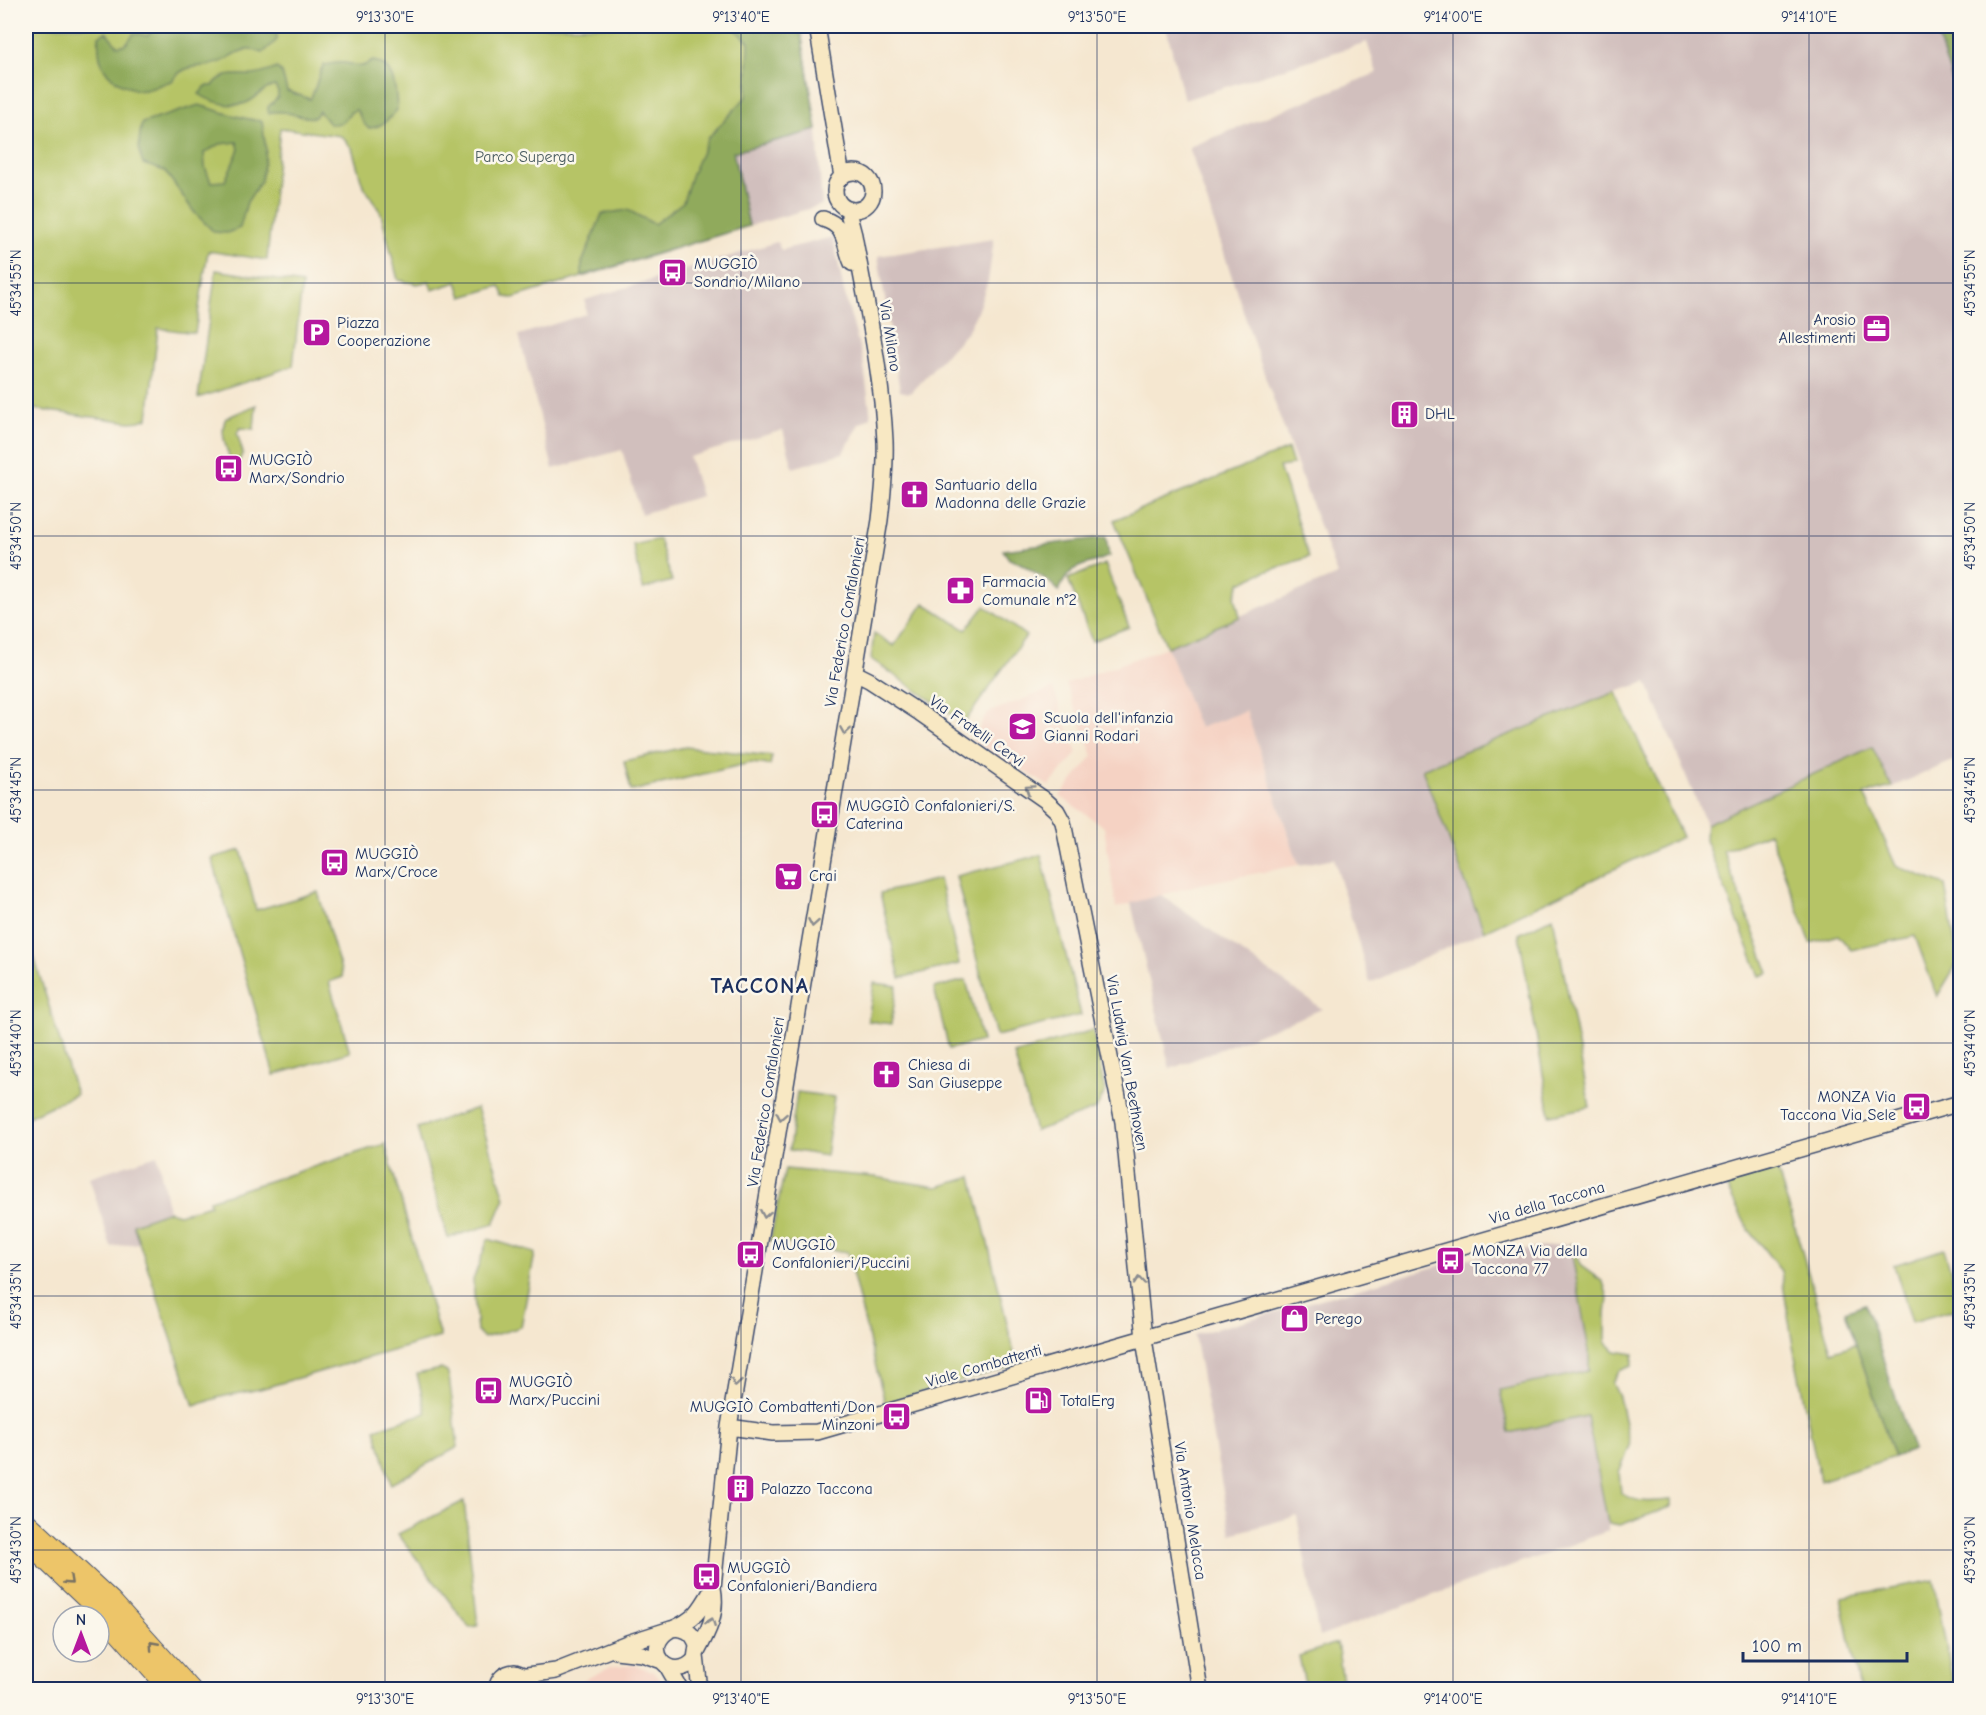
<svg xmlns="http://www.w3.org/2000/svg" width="1986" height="1715" viewBox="0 0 1986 1715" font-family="'Comic Neue',sans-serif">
<rect width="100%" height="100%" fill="#fbf7ec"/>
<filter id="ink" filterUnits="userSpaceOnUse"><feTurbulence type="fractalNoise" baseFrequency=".0167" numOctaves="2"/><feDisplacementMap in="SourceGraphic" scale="12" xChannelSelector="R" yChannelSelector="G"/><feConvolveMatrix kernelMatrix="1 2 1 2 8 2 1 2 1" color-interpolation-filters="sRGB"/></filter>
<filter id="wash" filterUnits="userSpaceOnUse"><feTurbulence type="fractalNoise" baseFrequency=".008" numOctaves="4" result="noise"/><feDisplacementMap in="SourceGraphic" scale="24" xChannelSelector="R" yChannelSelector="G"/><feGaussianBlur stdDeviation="1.35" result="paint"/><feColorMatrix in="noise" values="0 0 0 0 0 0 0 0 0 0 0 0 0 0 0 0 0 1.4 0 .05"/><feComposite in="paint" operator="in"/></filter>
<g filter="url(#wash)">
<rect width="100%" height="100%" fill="#f5e7d0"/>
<!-- built -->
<path fill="#f5d2c3" d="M 1167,647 L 1199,727 L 1246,711 L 1299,865 L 1200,884 L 1116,908 L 1104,827 L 1060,796 L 1093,756 L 1066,684 Z
M 1053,688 L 1077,753 L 1049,786 L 973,740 L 987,713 Z
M 634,1665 L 653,1671 L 668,1689 L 564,1689 L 609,1668 Z"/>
<!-- industrial -->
<path fill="#d1bfbd" d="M 1166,26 L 1934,26 L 1960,103 L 1960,758 L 1892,787 L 1872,748 L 1706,824 L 1647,682 L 1616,692 L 1422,769 L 1484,931 L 1370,983 L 1334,858 L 1299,865 L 1246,711 L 1199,728 L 1167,647 L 1337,575 L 1260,362 L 1189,147 L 1377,73 L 1367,42 L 1184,100 Z
M 817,130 L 822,205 L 749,226 L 733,152 Z
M 833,237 L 844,292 L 863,360 L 871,417 L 859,424 L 843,453 L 793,468 L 783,430 L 689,457 L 701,496 L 641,514 L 622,450 L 553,469 L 519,335 L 586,314 L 585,300 L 777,242 L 781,250 Z
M 994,239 L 988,281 L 977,312 L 967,332 L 910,393 L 900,391 L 878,256 Z
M 1161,895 L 1322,1009 L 1170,1069 L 1131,903 Z
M 157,1155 L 169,1211 L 133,1224 L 139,1243 L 111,1247 L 89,1177 Z
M 1570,1243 L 1589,1351 L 1589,1371 L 1500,1390 L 1509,1433 L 1587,1416 L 1608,1523 L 1608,1531 L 1319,1637 L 1297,1516 L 1231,1534 L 1194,1335 L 1463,1259 Z"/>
<!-- green -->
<path fill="#b6c466" stroke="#687a62" stroke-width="1.5" d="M 26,26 L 800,26 L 817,130 L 733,152 L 749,226 L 513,298 L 505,297 L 500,286 L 462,297 L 457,282 L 432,290 L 429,281 L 417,284 L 398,280 L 381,213 L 362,183 L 352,148 L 341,136 L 280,128 L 267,260 L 208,251 L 195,333 L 158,328 L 148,418 L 140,421 L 130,422 L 26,408 Z
M 216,270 L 302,284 L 293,366 L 198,398 Z
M 256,405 L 254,429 L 240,428 L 237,433 L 243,453 L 234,470 C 229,455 218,433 226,418 Z
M 1288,449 L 1293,465 L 1279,467 L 1309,557 L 1259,574 L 1240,583 L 1235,596 L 1240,617 L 1167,647 L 1114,520 Z
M 659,539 L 672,581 L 643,589 L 633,545 Z
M 1105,564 L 1129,627 L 1092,641 L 1068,579 Z
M 924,603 L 966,630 L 985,606 L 1026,636 L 964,723 L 871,659 L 874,633 L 894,646 Z
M 1616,692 L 1682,837 L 1484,931 L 1422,769 Z
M 685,747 L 772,756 L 770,765 L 750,763 L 631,791 L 624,761 Z
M 1872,747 L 1892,787 L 1864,794 L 1896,866 L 1945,885 L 1958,962 L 1937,997 L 1915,936 L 1851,950 L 1838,935 L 1811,943 L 1769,833 L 1723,851 L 1769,973 L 1760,976 L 1705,840 L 1706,824 Z
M 241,850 L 256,910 L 318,892 L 343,977 L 329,982 L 350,1052 L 274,1075 L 212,858 Z
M 1041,855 L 1081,1015 L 996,1036 L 956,876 Z
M 939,879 L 959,964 L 900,978 L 880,893 Z
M 1553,917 L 1590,1107 L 1550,1115 L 1519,934 Z
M 26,931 L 76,1094 L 26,1118 Z
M 966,980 L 982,1041 L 949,1049 L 934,988 Z
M 874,983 L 897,986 L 891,1024 L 868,1021 Z
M 1093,1030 L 1105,1092 L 1096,1109 L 1035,1131 L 1014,1054 Z
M 797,1092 L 834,1097 L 826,1156 L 789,1150 Z
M 477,1108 L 505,1198 L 494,1224 L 448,1238 L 417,1128 Z
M 385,1144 L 440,1337 L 260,1389 L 220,1397 L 194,1406 L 133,1224 L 169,1211 L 179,1214 L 210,1205 L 209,1200 Z
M 1776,1166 L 1793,1220 L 1831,1352 L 1856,1344 L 1894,1457 L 1820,1481 L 1793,1346 L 1781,1271 L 1747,1227 L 1724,1182 Z
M 785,1169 L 875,1177 L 937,1187 L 972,1177 L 1017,1365 L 885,1403 L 847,1252 L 770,1241 Z
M 488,1239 L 535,1253 L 521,1327 L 484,1338 L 477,1332 L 473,1280 Z
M 1570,1243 L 1581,1266 L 1603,1282 L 1608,1298 L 1606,1313 L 1606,1342 L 1615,1351 L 1634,1354 L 1632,1366 L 1619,1371 L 1612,1382 L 1619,1397 L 1630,1446 L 1619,1472 L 1621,1493 C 1637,1504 1653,1502 1671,1500 L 1671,1507 L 1620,1525 L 1608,1523 L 1587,1416 L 1509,1433 L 1500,1390 L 1589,1371 L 1589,1351 Z
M 1944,1249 L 1960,1301 L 1960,1308 L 1912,1322 L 1894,1265 Z
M 441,1369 L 447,1372 L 449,1377 L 458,1447 L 391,1484 L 375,1429 L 426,1413 L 417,1374 Z
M 464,1501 L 478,1626 L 469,1627 L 398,1534 Z
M 1934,1580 L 1954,1689 L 1860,1689 L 1841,1597 Z
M 1337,1643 L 1344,1689 L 1306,1689 L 1299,1656 Z"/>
<!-- forest -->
<path fill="#90aa5b" stroke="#566c5c" stroke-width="1.5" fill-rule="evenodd" d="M 155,26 L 276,26 L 277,40 L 263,53 C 257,51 251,49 245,50 C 236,52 231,57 223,61 C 203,71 186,60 172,81 C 162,83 154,89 145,90 C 135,92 130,87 122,84 C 102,75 97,57 99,36 L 106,32 L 118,46 L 126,44 L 134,33 L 148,36 Z
M 732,26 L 800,26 L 817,130 L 733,152 L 749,226 L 582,276 L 582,263 L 602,214 L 628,210 L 654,224 L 683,202 L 691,176 L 708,138 L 747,96 L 749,42 Z
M 1934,26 L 1960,26 L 1960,103 Z
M 373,61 C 396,65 396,92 397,110 C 388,120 381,128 368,128 C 361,122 361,116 356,110 L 351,112 C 344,123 342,124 329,124 L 319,111 L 315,117 C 300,120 287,108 268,113 L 268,107 L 278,97 L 278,92 L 275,86 C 262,88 257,99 246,103 C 231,108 211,102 199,94 L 206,86 L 213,86 C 222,71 238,76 253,75 C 262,74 269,71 277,68 L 282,73 L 287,91 L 310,99 C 317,88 317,75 324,65 C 331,64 338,62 345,63 C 359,64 356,71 373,61 Z
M 199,105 C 220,111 240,119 262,121 L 266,150 L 261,181 L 247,202 L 240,228 L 227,233 L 214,232 L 194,212 L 165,171 L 143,164 C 137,149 139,138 142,123 ZM 237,142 L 239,149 L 225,181 L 211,182 L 205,167 L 204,153 L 220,144 Z
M 1106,537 L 1109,556 C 1083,569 1072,560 1059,591 L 1047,580 L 1020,563 L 1009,559 L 1003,550 Z
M 1865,1304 L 1913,1450 L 1894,1457 L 1845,1311 Z"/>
</g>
<g filter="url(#ink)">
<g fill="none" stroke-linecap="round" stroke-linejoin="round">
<defs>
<path id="secondary" d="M 817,26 L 842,177
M835 191a19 19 0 1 1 38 0a19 19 0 1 1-38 0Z
M 823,219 C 847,226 843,243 852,263
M 855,673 L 869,680 L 920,713 L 1045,800 L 1057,811 L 1063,822 L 1123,1122 L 1144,1339 L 1200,1690
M 729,1427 L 773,1433 L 817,1432 L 1960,1103
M 672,1629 C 696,1619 701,1609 713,1588
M 616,1651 L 642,1654 L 662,1661
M 696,1654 C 708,1632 718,1614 713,1588 L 729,1427 L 880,520 C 883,494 886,467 885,441 C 882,372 866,303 854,235 L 849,216 L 849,209
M 696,1656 L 700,1690
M 667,1666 L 681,1690
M 527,1675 L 556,1671 L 627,1643 L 671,1629 C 684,1627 693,1632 697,1645 L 695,1659 C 672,1686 639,1648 670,1630
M 496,1690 C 498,1679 504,1673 515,1672 L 529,1677 L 535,1690"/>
<path id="highway" d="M 26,1522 L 111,1601 L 191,1690
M 26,1541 L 103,1614 L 171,1690"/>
</defs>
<!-- secondary casing -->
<use href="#secondary" stroke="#3c4b6f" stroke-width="18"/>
<!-- highway casing -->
<use href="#highway" stroke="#3c4b6f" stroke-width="22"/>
<!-- secondary -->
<use href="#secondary" stroke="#f8e8c3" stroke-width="15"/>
<!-- highway -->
<use href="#highway" stroke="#edc569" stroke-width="20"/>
</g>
<!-- one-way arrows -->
<defs><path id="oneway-chevron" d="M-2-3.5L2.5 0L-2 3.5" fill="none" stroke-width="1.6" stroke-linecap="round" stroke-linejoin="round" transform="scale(1.5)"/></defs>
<g stroke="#8a8c90">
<use href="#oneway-chevron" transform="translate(845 731) rotate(99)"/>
<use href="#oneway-chevron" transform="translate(1029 789) rotate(-146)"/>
<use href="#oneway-chevron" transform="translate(813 923) rotate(100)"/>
<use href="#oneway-chevron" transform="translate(781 1116) rotate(100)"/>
<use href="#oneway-chevron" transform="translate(765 1214) rotate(100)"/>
<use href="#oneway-chevron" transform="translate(1139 1281) rotate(-95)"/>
<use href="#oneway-chevron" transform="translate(736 1383) rotate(100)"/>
<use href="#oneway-chevron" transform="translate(711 1622) rotate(-71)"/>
</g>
<g stroke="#797263">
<use href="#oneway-chevron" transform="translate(69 1581) rotate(43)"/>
<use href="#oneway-chevron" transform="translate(153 1645) rotate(-132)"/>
</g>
</g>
<!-- ticks -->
<path fill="none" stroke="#1b2f5e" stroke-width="1.5" stroke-opacity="0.45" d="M 29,26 L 29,1690M 385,26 L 385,1690M 741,26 L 741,1690M 1097,26 L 1097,1690M 1453,26 L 1453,1690M 1809,26 L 1809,1690M 26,29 L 1960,29M 26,283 L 1960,283M 26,536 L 1960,536M 26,790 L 1960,790M 26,1043 L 1960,1043M 26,1296 L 1960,1296M 26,1550 L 1960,1550"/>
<!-- icons -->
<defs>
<symbol id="bus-square" viewBox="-11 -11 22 22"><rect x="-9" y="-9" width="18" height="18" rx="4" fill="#b5179e" stroke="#fbf7ec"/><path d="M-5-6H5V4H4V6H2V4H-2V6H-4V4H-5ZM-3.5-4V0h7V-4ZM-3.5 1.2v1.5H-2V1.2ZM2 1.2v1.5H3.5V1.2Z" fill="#fff"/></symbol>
<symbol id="office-square" viewBox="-11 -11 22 22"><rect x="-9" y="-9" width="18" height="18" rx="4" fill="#b5179e" stroke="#fbf7ec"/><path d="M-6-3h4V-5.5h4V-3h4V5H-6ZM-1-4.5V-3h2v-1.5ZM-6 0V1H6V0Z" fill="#fff"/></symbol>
<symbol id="parking-square" viewBox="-11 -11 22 22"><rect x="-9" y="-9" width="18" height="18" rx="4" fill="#b5179e" stroke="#fbf7ec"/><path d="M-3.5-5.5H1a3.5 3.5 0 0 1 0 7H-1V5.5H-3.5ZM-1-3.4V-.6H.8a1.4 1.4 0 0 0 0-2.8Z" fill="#fff"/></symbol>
<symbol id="building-square" viewBox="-11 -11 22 22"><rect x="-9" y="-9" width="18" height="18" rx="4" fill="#b5179e" stroke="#fbf7ec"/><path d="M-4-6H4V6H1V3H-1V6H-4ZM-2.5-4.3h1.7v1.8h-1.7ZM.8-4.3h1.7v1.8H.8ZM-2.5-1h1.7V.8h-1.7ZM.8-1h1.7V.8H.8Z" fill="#fff"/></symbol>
<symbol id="church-square" viewBox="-11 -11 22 22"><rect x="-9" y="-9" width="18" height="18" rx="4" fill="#b5179e" stroke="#fbf7ec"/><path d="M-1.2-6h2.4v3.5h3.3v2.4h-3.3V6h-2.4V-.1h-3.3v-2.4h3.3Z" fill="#fff"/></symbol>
<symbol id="pharmacy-square" viewBox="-11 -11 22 22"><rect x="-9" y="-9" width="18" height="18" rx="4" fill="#b5179e" stroke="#fbf7ec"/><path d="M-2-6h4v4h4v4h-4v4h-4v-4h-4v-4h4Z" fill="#fff"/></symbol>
<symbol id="school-square" viewBox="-11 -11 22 22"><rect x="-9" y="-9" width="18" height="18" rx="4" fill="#b5179e" stroke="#fbf7ec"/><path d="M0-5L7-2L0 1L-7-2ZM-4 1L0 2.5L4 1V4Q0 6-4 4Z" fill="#fff"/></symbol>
<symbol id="supermarket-square" viewBox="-11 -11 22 22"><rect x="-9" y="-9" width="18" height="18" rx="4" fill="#b5179e" stroke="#fbf7ec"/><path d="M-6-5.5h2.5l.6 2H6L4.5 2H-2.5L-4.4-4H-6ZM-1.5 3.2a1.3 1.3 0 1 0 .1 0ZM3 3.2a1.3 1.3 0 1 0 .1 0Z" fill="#fff"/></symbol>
<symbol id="shop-square" viewBox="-11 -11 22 22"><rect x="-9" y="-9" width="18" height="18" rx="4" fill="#b5179e" stroke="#fbf7ec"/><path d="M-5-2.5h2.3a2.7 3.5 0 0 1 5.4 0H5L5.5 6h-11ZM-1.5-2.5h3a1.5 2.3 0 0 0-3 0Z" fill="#fff"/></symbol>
<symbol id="fuel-square" viewBox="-11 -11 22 22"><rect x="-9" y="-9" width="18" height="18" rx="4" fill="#b5179e" stroke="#fbf7ec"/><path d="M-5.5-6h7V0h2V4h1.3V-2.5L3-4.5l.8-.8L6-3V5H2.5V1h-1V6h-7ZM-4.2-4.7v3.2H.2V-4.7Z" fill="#fff"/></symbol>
</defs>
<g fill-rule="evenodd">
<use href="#bus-square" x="656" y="256" width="33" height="33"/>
<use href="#office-square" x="1860" y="312" width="33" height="33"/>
<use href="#parking-square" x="300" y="316" width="33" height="33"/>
<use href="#building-square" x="1388" y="398" width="33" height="33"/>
<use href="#bus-square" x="212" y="452" width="33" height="33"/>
<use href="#church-square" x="898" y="478" width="33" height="33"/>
<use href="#pharmacy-square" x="944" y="574" width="33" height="33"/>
<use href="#school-square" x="1006" y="710" width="33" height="33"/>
<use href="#bus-square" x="808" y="798" width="33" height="33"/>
<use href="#bus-square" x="318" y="846" width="33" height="33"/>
<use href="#supermarket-square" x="772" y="860" width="33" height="33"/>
<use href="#church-square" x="870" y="1058" width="33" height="33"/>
<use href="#bus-square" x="1900" y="1090" width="33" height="33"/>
<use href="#bus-square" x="734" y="1238" width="33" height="33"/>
<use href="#bus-square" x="1434" y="1244" width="33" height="33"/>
<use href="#shop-square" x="1278" y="1302" width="33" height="33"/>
<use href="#bus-square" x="472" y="1374" width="33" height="33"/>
<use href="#fuel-square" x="1022" y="1384" width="33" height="33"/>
<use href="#bus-square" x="880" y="1400" width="33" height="33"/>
<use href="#building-square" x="724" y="1472" width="33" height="33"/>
<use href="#bus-square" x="690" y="1560" width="33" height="33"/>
</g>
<g text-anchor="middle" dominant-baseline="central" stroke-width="5" stroke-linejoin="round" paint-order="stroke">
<!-- park labels -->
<g font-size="16" fill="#4a5c60" stroke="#fbf7ec">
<text x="525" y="157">Parco Superga</text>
</g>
<!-- poi labels -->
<g font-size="16" fill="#1b2f5e" stroke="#fbf7ec" text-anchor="start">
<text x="694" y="264">MUGGIÒ<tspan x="694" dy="18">Sondrio/Milano</tspan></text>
<text x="1856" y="320" text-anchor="end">Arosio<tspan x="1856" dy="18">Allestimenti</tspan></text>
<text x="337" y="323">Piazza<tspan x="337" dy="18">Cooperazione</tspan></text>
<text x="1425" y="414">DHL</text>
<text x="249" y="460">MUGGIÒ<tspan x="249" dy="18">Marx/Sondrio</tspan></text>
<text x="935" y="485">Santuario della<tspan x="935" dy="18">Madonna delle Grazie</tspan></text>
<text x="982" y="582">Farmacia<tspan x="982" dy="18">Comunale n°2</tspan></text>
<text x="1044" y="718">Scuola dell'infanzia<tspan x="1044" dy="18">Gianni Rodari</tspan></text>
<text x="846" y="806">MUGGIÒ Confalonieri/S.<tspan x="846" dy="18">Caterina</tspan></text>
<text x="355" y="854">MUGGIÒ<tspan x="355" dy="18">Marx/Croce</tspan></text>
<text x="809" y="876">Crai</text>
<text x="908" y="1065">Chiesa di<tspan x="908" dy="18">San Giuseppe</tspan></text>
<text x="1896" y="1097" text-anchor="end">MONZA Via<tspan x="1896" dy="18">Taccona Via Sele</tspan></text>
<text x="772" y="1245">MUGGIÒ<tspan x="772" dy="18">Confalonieri/Puccini</tspan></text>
<text x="1472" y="1251">MONZA Via della<tspan x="1472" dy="18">Taccona 77</tspan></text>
<text x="1315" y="1319">Perego</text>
<text x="509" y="1382">MUGGIÒ<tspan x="509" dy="18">Marx/Puccini</tspan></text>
<text x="1060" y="1401">TotalErg</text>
<text x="875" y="1407" text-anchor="end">MUGGIÒ Combattenti/Don<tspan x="875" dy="18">Minzoni</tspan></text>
<text x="761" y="1489">Palazzo Taccona</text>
<text x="727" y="1568">MUGGIÒ<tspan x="727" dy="18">Confalonieri/Bandiera</tspan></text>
</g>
<!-- street labels -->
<g font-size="16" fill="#1b2f5e" stroke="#fbf7ec">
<text transform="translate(890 336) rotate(81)">Via Milano</text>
<text transform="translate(845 622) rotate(-80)">Via Federico Confalonieri</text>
<text transform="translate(977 731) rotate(35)">Via Fratelli Cervi</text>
<text transform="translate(1127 1063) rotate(80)">Via Ludwig Van Beethoven</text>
<text transform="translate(766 1102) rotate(-81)">Via Federico Confalonieri</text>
<text transform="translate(1547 1203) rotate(-16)">Via della Taccona</text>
<text transform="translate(984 1366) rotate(-16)">Viale Combattenti</text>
<text transform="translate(1190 1511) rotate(81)">Via Antonio Melacca</text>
</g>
<!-- district labels -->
<g font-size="22" font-weight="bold" letter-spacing="1.5" fill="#1b2f5e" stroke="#fbf7ec">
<text x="760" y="986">TACCONA</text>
</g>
</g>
<!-- margin -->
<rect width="1986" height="1715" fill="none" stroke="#fbf7ec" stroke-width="66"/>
<!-- north arrow -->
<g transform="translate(81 1634)"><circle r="28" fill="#fbf7ec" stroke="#a1a7b3" stroke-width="1.5"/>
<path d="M0-4.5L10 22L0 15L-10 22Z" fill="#b5179e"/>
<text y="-9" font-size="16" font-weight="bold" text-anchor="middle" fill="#1b2f5e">N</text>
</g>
<!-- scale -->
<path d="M1743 1652v9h164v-9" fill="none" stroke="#1b2f5e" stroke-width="3"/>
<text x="1752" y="1652" font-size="18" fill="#1b2f5e" stroke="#fbf7ec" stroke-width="4.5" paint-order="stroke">100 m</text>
<rect x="33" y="33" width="1920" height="1649" fill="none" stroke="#1b2f5e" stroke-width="2"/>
<g font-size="15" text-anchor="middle" fill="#1b2f5e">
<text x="385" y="22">9°13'30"E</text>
<text x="741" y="22">9°13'40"E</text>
<text x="1097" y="22">9°13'50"E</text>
<text x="1453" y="22">9°14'00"E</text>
<text x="1809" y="22">9°14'10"E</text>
<text transform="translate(16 283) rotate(-90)" y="5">45°34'55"N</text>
<text transform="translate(1970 283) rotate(-90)" y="5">45°34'55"N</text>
<text transform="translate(16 536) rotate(-90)" y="5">45°34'50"N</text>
<text transform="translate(1970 536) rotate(-90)" y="5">45°34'50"N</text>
<text transform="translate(16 790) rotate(-90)" y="5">45°34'45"N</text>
<text transform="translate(1970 790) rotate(-90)" y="5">45°34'45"N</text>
<text transform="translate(16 1043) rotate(-90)" y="5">45°34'40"N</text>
<text transform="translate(1970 1043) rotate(-90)" y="5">45°34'40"N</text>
<text transform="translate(16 1296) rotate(-90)" y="5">45°34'35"N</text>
<text transform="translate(1970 1296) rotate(-90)" y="5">45°34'35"N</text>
<text transform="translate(16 1550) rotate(-90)" y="5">45°34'30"N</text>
<text transform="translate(1970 1550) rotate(-90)" y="5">45°34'30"N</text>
<text x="385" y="1704">9°13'30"E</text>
<text x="741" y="1704">9°13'40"E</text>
<text x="1097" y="1704">9°13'50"E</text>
<text x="1453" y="1704">9°14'00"E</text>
<text x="1809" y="1704">9°14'10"E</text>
</g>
</svg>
